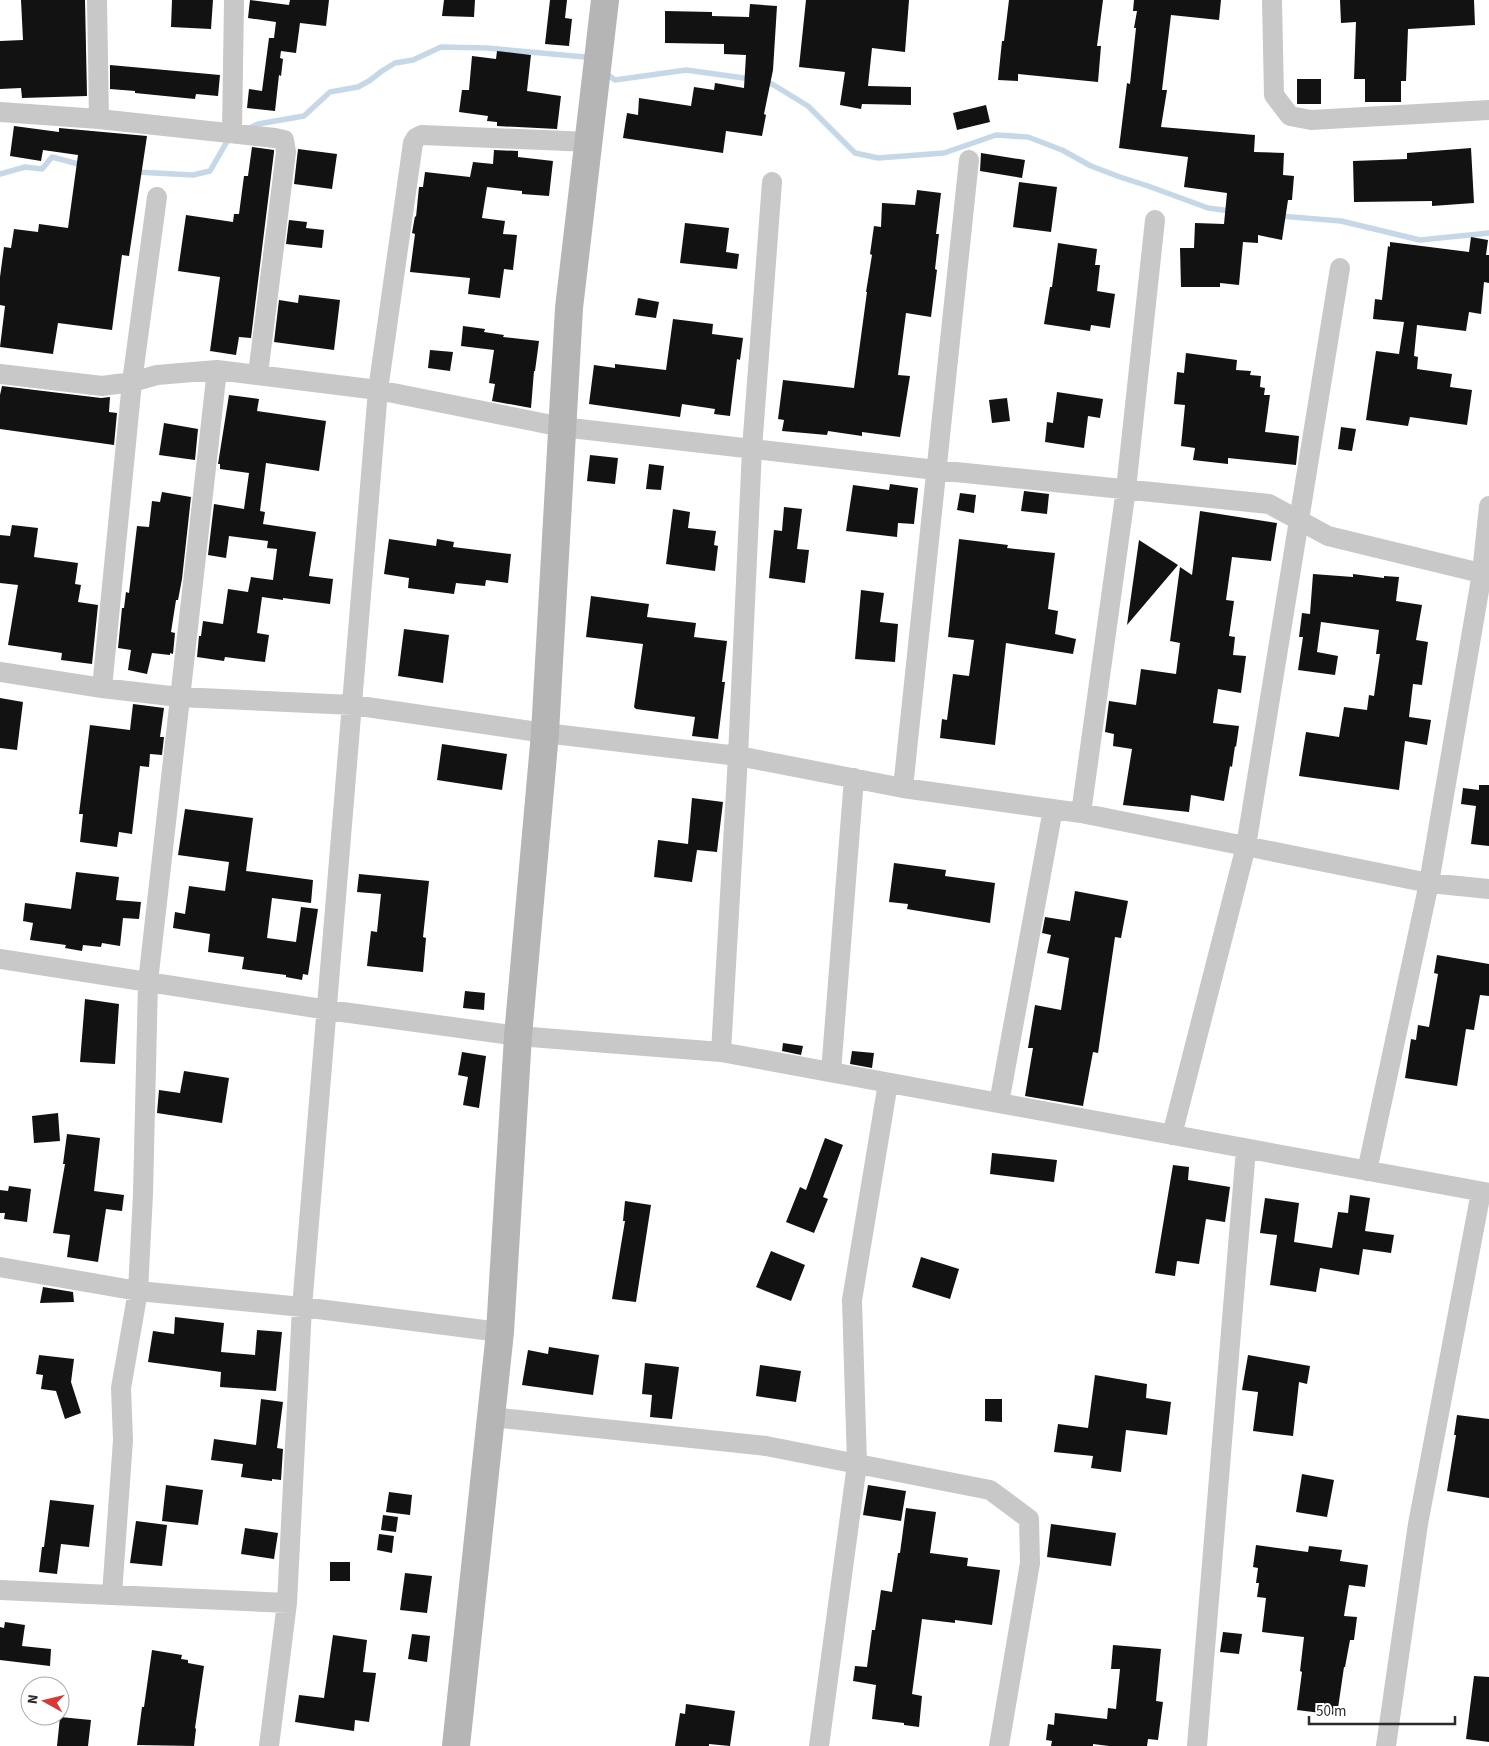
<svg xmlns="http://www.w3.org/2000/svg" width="1489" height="1746" viewBox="0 0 1489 1746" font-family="'Source Sans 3',sans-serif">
<rect width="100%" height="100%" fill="#fff"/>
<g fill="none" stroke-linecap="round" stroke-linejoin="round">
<!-- stream -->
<path stroke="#c6d8e8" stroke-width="5.5" d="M 604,72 L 615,80 L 686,70 L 751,79
M 764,82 L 772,84 L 808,106 L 855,153 L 878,158 L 944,153 L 996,135 L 1028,137 L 1062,150 L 1091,166 L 1120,177 L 1148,186 L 1208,208 L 1231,211
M 249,128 L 258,124 L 304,116 L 330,92 L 358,87 L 369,81 L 382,71 L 395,63 L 413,60 L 441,47 L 487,48 L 585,57 L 591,61
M 136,172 L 193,175 L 210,171 L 229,138
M 0,174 L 25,167 L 42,169 L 52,157 L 82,165
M 1280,216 L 1341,221 L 1420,240 L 1489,233"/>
</g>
<!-- building -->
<path fill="#121212" d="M 21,0 L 85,0 L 87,96 L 22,98 L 21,88 L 0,89 L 0,41 L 23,40 Z
M 172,0 L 213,0 L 211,29 L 171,27 Z
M 250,0 L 289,5 L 290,0 L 329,0 L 326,26 L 300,23 L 296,53 L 281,51 L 280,58 L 283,59 L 281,76 L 279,75 L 275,111 L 247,108 L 249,89 L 262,91 L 269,38 L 274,38 L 276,22 L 248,18 Z
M 444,0 L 475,0 L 474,17 L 442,16 Z
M 550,0 L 567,0 L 565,18 L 572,19 L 569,46 L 545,44 Z
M 806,0 L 909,0 L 905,52 L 872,48 L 868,86 L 911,87 L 911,105 L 862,104 L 861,109 L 840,105 L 845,72 L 799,67 Z
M 1009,0 L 1103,0 L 1097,46 L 1101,46 L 1098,82 L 1018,74 L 1018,81 L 998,80 L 1002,41 L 1004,41 Z
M 1134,0 L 1221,0 L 1219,20 L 1171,15 L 1162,90 L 1167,90 L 1161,127 L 1255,135 L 1254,152 L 1284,153 L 1283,175 L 1294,176 L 1292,200 L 1288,200 L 1282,240 L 1258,235 L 1258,243 L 1243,242 L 1239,285 L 1220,283 L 1220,287 L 1181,287 L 1180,248 L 1194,248 L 1195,223 L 1224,224 L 1227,193 L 1184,187 L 1188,157 L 1119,148 L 1127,83 L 1130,84 L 1136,28 L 1134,28 L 1137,11 L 1133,11 Z
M 1340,0 L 1474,0 L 1475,25 L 1408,29 L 1406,81 L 1401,81 L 1401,102 L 1365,102 L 1365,79 L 1354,79 L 1356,22 L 1341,23 Z
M 750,4 L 777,6 L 773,70 L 764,114 L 766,115 L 762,136 L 726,131 L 723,153 L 623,138 L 627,113 L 638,115 L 639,98 L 691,106 L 694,87 L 714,90 L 715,83 L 744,88 L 746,55 L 724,54 L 724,44 L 665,43 L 665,11 L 712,12 L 712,16 L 749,17 Z
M 497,51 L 531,55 L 527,91 L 561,96 L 557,129 L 497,126 L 497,122 L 487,121 L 488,116 L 459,112 L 462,90 L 469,90 L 472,56 L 496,59 Z
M 110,65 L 220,75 L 218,96 L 196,94 L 195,99 L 135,93 L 135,91 L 110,89 Z
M 1297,79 L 1321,79 L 1321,104 L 1297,104 Z
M 986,105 L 990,122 L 957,130 L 953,113 Z
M 14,126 L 59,132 L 59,128 L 147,136 L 129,256 L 122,255 L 112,330 L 58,323 L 53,354 L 0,347 L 5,306 L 0,305 L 0,277 L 4,247 L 11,248 L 14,229 L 38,232 L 39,224 L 68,228 L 78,155 L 43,150 L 41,161 L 10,156 Z
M 252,147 L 274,150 L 274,152 L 251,338 L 239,337 L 236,355 L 210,351 L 220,277 L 178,271 L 186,215 L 233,222 L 234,214 L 239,214 L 244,176 L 248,176 Z
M 1471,148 L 1474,203 L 1432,206 L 1432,201 L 1354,202 L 1353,161 L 1407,159 L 1407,153 Z
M 298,149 L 337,154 L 332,189 L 294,184 Z
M 494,150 L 518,151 L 518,157 L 553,161 L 549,196 L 522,194 L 522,191 L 487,187 L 482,218 L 505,221 L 503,234 L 517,235 L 513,270 L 504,269 L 500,298 L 468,294 L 470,278 L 410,272 L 415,234 L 412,233 L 415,216 L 416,217 L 419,187 L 423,187 L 425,172 L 470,177 L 473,162 L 493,164 Z
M 981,153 L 1025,160 L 1022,178 L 980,171 Z
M 1019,182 L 1057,187 L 1051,232 L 1013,227 Z
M 917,190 L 941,193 L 936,234 L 939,234 L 935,269 L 937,270 L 931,317 L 906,313 L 898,375 L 910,376 L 900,437 L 862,432 L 862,436 L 828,431 L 827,435 L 782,431 L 784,420 L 778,419 L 783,380 L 854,388 L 867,292 L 866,292 L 872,255 L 870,254 L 874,226 L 881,227 L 882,203 L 915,205 Z
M 289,220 L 307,222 L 306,228 L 324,230 L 322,248 L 286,244 Z
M 685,223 L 729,228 L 726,252 L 739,254 L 737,269 L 680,263 Z
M 1471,237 L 1488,240 L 1486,255 L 1489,255 L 1489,283 L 1484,282 L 1481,314 L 1469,312 L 1466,331 L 1417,325 L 1414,356 L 1418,357 L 1417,369 L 1452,374 L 1450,387 L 1472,390 L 1467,425 L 1410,417 L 1408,426 L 1366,420 L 1376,351 L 1399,354 L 1404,322 L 1373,319 L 1375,299 L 1382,300 L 1388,246 L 1390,247 L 1390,242 L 1469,252 Z
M 1058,243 L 1097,249 L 1095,265 L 1100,265 L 1097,291 L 1115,294 L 1110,328 L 1091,325 L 1090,331 L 1044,324 L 1050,287 L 1052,287 Z
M 299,295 L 340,300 L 334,350 L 274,342 L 279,300 L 298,303 Z
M 638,298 L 659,302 L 656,318 L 635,315 Z
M 673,319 L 713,324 L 712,334 L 743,338 L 740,360 L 737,359 L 730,416 L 714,414 L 715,409 L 682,404 L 680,417 L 589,404 L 594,365 L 615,368 L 615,364 L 666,370 Z
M 463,326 L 485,329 L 484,332 L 504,335 L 503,337 L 539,341 L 535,371 L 534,371 L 531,408 L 492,401 L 495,384 L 489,383 L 494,350 L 461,346 Z
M 430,350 L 453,352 L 450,371 L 428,368 Z
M 1186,353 L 1237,360 L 1236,370 L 1251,371 L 1250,375 L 1261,376 L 1260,387 L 1265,388 L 1264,395 L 1270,395 L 1265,432 L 1299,436 L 1296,465 L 1228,458 L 1228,464 L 1193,460 L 1195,448 L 1181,446 L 1185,405 L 1174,404 L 1177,372 L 1184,373 Z
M 2,386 L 101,398 L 110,397 L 109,412 L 117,413 L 114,445 L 0,429 L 0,395 Z
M 1057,392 L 1103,399 L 1100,418 L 1088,416 L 1084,448 L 1045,442 L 1047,422 L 1053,423 Z
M 229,395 L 259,399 L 257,411 L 326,421 L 319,471 L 266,463 L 260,511 L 265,512 L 263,524 L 316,532 L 309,576 L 333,579 L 330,604 L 283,598 L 283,600 L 262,597 L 257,633 L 269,635 L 265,662 L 225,657 L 224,661 L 197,657 L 199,636 L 201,636 L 203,621 L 223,624 L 228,589 L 248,592 L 251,577 L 273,580 L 277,549 L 267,548 L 268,541 L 229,536 L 226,558 L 208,555 L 214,504 L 244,509 L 249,473 L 220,469 L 220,464 L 218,464 Z
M 1007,398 L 1010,421 L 992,423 L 989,400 Z
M 164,423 L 198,429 L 195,460 L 159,455 Z
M 1341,427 L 1356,429 L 1352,451 L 1338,449 Z
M 590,455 L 618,458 L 615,484 L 587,481 Z
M 649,464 L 664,466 L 661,490 L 646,489 Z
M 890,484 L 918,488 L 914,524 L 898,523 L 897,537 L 846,531 L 853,485 L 889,490 Z
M 1024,491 L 1049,494 L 1047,514 L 1021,511 Z
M 162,492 L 191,497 L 182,579 L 178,600 L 176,600 L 171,632 L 175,633 L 173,654 L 170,653 L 170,655 L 152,653 L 147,674 L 128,670 L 131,650 L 118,648 L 122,608 L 124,608 L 126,592 L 129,593 L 137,526 L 149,527 L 152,501 L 160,502 Z
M 960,493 L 976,495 L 974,513 L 957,510 Z
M 784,507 L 802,509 L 797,549 L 809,550 L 805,583 L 769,578 L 774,530 L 782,531 Z
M 673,509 L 690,512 L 688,528 L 716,531 L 714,545 L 718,546 L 715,571 L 666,564 Z
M 1200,511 L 1277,523 L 1271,561 L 1232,557 L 1226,600 L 1234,601 L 1229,636 L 1235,637 L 1233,655 L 1246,656 L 1241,693 L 1218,689 L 1213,723 L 1239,726 L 1236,747 L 1235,746 L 1232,767 L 1230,766 L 1224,801 L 1191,795 L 1189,812 L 1123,805 L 1132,749 L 1113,746 L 1114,734 L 1105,732 L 1109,701 L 1136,705 L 1141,669 L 1176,674 L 1180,643 L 1170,641 L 1180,567 L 1192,575 Z
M 12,525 L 38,528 L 34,557 L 78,563 L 75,584 L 81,585 L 78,602 L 98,605 L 92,664 L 61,660 L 62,653 L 8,645 L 18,585 L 0,583 L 0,535 L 10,536 Z
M 389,539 L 436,546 L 437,539 L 454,542 L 453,547 L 511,554 L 508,583 L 486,580 L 485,586 L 456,583 L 454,594 L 408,588 L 409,578 L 384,574 Z
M 959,539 L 1008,545 L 1007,548 L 1055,553 L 1048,609 L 1058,611 L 1055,634 L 1076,639 L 1073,654 L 1006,643 L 995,745 L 940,738 L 942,719 L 947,720 L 953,674 L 969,676 L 974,640 L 948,637 Z
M 1139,540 L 1178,565 L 1127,625 Z
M 1313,574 L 1353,577 L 1353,574 L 1384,578 L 1384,576 L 1399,577 L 1396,601 L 1422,605 L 1416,640 L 1428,642 L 1422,685 L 1413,684 L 1409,717 L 1431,720 L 1427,745 L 1405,741 L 1399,790 L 1299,776 L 1306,732 L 1339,737 L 1344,707 L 1367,710 L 1369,695 L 1374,696 L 1380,654 L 1376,654 L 1379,630 L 1321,622 L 1317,652 L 1338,656 L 1335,675 L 1298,670 L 1303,637 L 1299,637 L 1302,613 L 1310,614 Z
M 861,590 L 884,593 L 880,622 L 898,624 L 895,662 L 855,659 Z
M 591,596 L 649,604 L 647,617 L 696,623 L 694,637 L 727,641 L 722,682 L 725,682 L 718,739 L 692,736 L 695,717 L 636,709 L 634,707 L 643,644 L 586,637 Z
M 404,629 L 449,635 L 443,683 L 398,676 Z
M 0,698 L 23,702 L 17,750 L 0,748 Z
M 133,704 L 164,708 L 160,737 L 164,737 L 162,755 L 150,754 L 149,767 L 140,766 L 132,834 L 119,832 L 117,847 L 80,842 L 83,814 L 79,814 L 90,725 L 130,730 Z
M 442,744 L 507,754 L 502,790 L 437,780 Z
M 1479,785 L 1489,785 L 1489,846 L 1471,844 L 1476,806 L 1461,804 L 1463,788 L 1479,790 Z
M 692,798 L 723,802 L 717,852 L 697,850 L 692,882 L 654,877 L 658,840 L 688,844 Z
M 185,809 L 253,818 L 246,871 L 313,880 L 311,903 L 272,898 L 267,938 L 296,942 L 301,907 L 318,909 L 308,975 L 303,974 L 302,980 L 286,977 L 286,975 L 242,969 L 244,957 L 208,952 L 210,934 L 173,928 L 175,912 L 185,914 L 189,886 L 225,891 L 229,862 L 178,855 Z
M 894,863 L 946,870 L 945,876 L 995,883 L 990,923 L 907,909 L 908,904 L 889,902 Z
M 76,872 L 119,877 L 116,900 L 141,902 L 139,919 L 123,918 L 120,946 L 102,943 L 101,947 L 83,945 L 82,951 L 65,948 L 66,945 L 30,940 L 33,923 L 23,921 L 25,903 L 71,909 Z
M 359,874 L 429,881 L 423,937 L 426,938 L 423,972 L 367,966 L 371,931 L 377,932 L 381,894 L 357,892 Z
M 1075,891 L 1128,901 L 1121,938 L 1115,937 L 1098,1053 L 1093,1052 L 1083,1106 L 1025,1096 L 1033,1048 L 1028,1048 L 1035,1005 L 1061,1010 L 1069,958 L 1047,953 L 1051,935 L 1042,933 L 1045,917 L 1070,921 Z
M 1437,955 L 1489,964 L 1489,996 L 1480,995 L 1474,1030 L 1466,1029 L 1457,1086 L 1405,1078 L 1411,1039 L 1416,1040 L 1418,1025 L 1429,1027 L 1438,974 L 1434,973 Z
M 465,991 L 485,993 L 484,1010 L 463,1008 Z
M 85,999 L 119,1004 L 115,1064 L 80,1062 Z
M 783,1043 L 803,1046 L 801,1055 L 782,1051 Z
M 852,1051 L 874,1053 L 872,1068 L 850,1064 Z
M 462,1052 L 486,1056 L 479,1108 L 463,1105 L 468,1077 L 458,1075 Z
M 184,1071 L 229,1078 L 222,1123 L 157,1113 L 159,1090 L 180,1093 Z
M 58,1113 L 60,1141 L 34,1143 L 32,1116 Z
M 67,1134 L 100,1138 L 94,1191 L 124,1195 L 122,1211 L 106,1209 L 98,1262 L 67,1257 L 70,1235 L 53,1233 L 65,1164 L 63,1164 Z
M 825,1138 L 843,1145 L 823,1197 L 828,1199 L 814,1233 L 786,1222 L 800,1187 L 806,1190 Z
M 992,1153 L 1057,1160 L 1054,1182 L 990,1174 Z
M 1173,1165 L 1189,1167 L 1188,1180 L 1230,1187 L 1225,1222 L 1206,1219 L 1199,1264 L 1177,1261 L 1175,1276 L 1155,1273 Z
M 9,1186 L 31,1189 L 27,1222 L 4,1219 L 5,1213 L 0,1213 L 0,1190 L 8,1191 Z
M 1350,1195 L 1370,1198 L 1365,1231 L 1394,1235 L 1391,1253 L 1363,1249 L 1359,1275 L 1320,1268 L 1316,1292 L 1270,1285 L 1277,1235 L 1260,1233 L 1265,1198 L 1299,1203 L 1294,1242 L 1332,1248 L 1338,1212 L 1348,1213 Z
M 625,1201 L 651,1205 L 636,1302 L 612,1299 L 625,1221 L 623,1221 Z
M 771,1251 L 805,1265 L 791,1301 L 756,1287 Z
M 921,1257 L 959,1269 L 950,1299 L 912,1287 Z
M 43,1287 L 73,1292 L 74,1302 L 40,1303 Z
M 175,1317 L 224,1323 L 221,1352 L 255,1355 L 257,1330 L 282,1332 L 276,1391 L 220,1387 L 221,1372 L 148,1362 L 153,1331 L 174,1334 Z
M 549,1347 L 599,1355 L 593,1395 L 522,1385 L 528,1350 L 548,1354 Z
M 39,1355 L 74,1359 L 71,1382 L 81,1413 L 65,1419 L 56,1391 L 41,1389 L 43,1375 L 36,1374 Z
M 1248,1355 L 1310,1366 L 1307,1384 L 1299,1382 L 1293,1436 L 1253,1431 L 1258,1392 L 1242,1390 Z
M 645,1363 L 679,1367 L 672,1419 L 650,1417 L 652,1395 L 642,1394 Z
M 760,1365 L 801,1371 L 796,1402 L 756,1396 Z
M 1095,1375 L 1147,1384 L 1146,1398 L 1171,1402 L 1167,1435 L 1126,1430 L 1121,1472 L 1091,1468 L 1093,1456 L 1054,1452 L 1058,1424 L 1088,1428 Z
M 261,1399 L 283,1402 L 277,1448 L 283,1449 L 281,1480 L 272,1479 L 272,1481 L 241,1477 L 243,1464 L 211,1460 L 214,1439 L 256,1445 Z
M 985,1399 L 1002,1399 L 1002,1422 L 985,1421 Z
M 1457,1415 L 1489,1419 L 1489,1498 L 1447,1491 L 1456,1435 L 1454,1435 Z
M 1302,1474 L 1334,1480 L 1327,1517 L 1296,1512 Z
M 166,1485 L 203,1490 L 198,1525 L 162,1521 Z
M 868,1485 L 906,1491 L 901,1521 L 863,1515 Z
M 389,1492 L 412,1495 L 410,1515 L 386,1512 Z
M 50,1500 L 94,1505 L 89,1547 L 61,1544 L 57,1574 L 39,1572 L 42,1547 L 44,1547 Z
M 906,1508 L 936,1512 L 930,1553 L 968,1558 L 967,1566 L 1000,1570 L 992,1625 L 955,1620 L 955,1623 L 922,1619 L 912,1694 L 922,1696 L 919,1727 L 904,1725 L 904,1723 L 872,1719 L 876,1685 L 853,1681 L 855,1666 L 867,1667 L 872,1630 L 875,1630 L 881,1590 L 892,1592 L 898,1553 L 900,1553 Z
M 383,1515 L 398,1517 L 396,1532 L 381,1530 Z
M 136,1521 L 167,1525 L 162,1566 L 130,1563 Z
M 1051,1524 L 1116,1533 L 1111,1566 L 1047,1557 Z
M 245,1528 L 278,1533 L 274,1559 L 241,1554 Z
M 379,1534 L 394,1536 L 392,1553 L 377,1550 Z
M 1256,1545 L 1308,1552 L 1309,1546 L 1342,1550 L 1340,1561 L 1368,1565 L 1365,1587 L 1349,1585 L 1344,1616 L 1357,1617 L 1354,1640 L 1350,1640 L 1345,1667 L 1344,1667 L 1337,1715 L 1297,1710 L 1302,1672 L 1300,1671 L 1304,1637 L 1262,1632 L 1266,1598 L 1257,1597 L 1259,1583 L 1256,1583 L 1258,1568 L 1253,1567 Z
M 330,1562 L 350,1562 L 350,1581 L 330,1581 Z
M 405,1573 L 432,1576 L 427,1613 L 400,1610 Z
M 5,1622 L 25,1625 L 22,1646 L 51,1649 L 50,1666 L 0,1660 L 0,1627 L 4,1628 Z
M 1223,1632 L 1242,1634 L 1239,1654 L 1220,1652 Z
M 412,1634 L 430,1636 L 427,1662 L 408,1659 Z
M 333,1635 L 367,1640 L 363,1672 L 376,1673 L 369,1722 L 355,1720 L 354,1731 L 295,1722 L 299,1695 L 324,1698 Z
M 1113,1645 L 1161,1649 L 1156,1701 L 1163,1702 L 1158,1740 L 1148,1739 L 1147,1746 L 1109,1746 L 1093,1744 L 1093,1746 L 1051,1746 L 1052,1741 L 1046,1740 L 1048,1724 L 1054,1725 L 1055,1713 L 1107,1719 L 1108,1708 L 1116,1709 L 1120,1669 L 1111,1669 Z
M 152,1650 L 182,1655 L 181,1659 L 188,1660 L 188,1663 L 204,1666 L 195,1728 L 196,1729 L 194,1746 L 137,1745 L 142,1707 L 144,1707 Z
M 1474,1676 L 1489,1677 L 1489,1742 L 1466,1739 Z
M 686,1704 L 735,1711 L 730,1746 L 709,1744 L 709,1746 L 675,1746 L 680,1713 L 685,1714 Z
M 60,1717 L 91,1720 L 88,1746 L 57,1746 Z"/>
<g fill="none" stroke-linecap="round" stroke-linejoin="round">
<!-- street -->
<path stroke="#c8c8c8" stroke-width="20" d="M 97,0 L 99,119
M 1272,0 L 1274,95 L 1290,116 L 1311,120 L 1489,110
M 0,112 L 99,119 L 275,138 L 284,140 L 286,152 L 258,374
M 232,133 L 234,0
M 0,374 L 102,386 L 132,382 L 157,375 L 217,370 L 378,390 L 562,427 L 936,470 L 1269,504 L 1328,536 L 1489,575
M 0,672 L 102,688 L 179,697 L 353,705 L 545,733 L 738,756 L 903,788 L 1081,813 L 1429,883 L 1489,889
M 102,688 L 132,382 L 157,197
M 903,788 L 969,160
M 1081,813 L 1126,489 L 1155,220
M 0,959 L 328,1010 L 518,1036 L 721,1052 L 1489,1193
M 721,1052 L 738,756 L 752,449 L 772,182
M 831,1072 L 854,778
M 999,1103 L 1053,809
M 1172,1135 L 1246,846 L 1340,268
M 1367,1171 L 1429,883 L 1482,573 L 1489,506
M 0,1267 L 138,1291 L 302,1307 L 500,1332
M 491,1417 L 766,1446 L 990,1490 L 1029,1519 L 1030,1563 L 999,1746
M 0,1590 L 287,1603
M 112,1594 L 123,1440 L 121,1388 L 138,1291 L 143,1194 L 148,982 L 217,370
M 269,1746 L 287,1603 L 302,1307 L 378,390 L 413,143 L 416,138 L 422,135 L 589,142
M 819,1746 L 857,1464 L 852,1300 L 888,1083
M 1197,1746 L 1246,1149
M 1386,1746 L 1418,1524 L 1481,1192"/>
<!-- secondary -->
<path stroke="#b5b5b5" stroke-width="28" d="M 456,1746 L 500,1332 L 518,1036 L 545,733 L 569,308 L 605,0"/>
</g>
<!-- north arrow -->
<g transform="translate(45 1701) rotate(278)"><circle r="24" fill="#ffffff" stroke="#aaaaaa"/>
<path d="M0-4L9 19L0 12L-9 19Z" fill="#da3736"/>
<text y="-8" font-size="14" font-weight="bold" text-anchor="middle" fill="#2b2b2b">N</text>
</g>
<!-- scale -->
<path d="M1309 1716v8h146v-8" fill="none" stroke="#2b2b2b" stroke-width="2.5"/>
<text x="1316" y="1716" font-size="15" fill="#2b2b2b" stroke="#ffffff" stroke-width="4" paint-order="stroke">50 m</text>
</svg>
